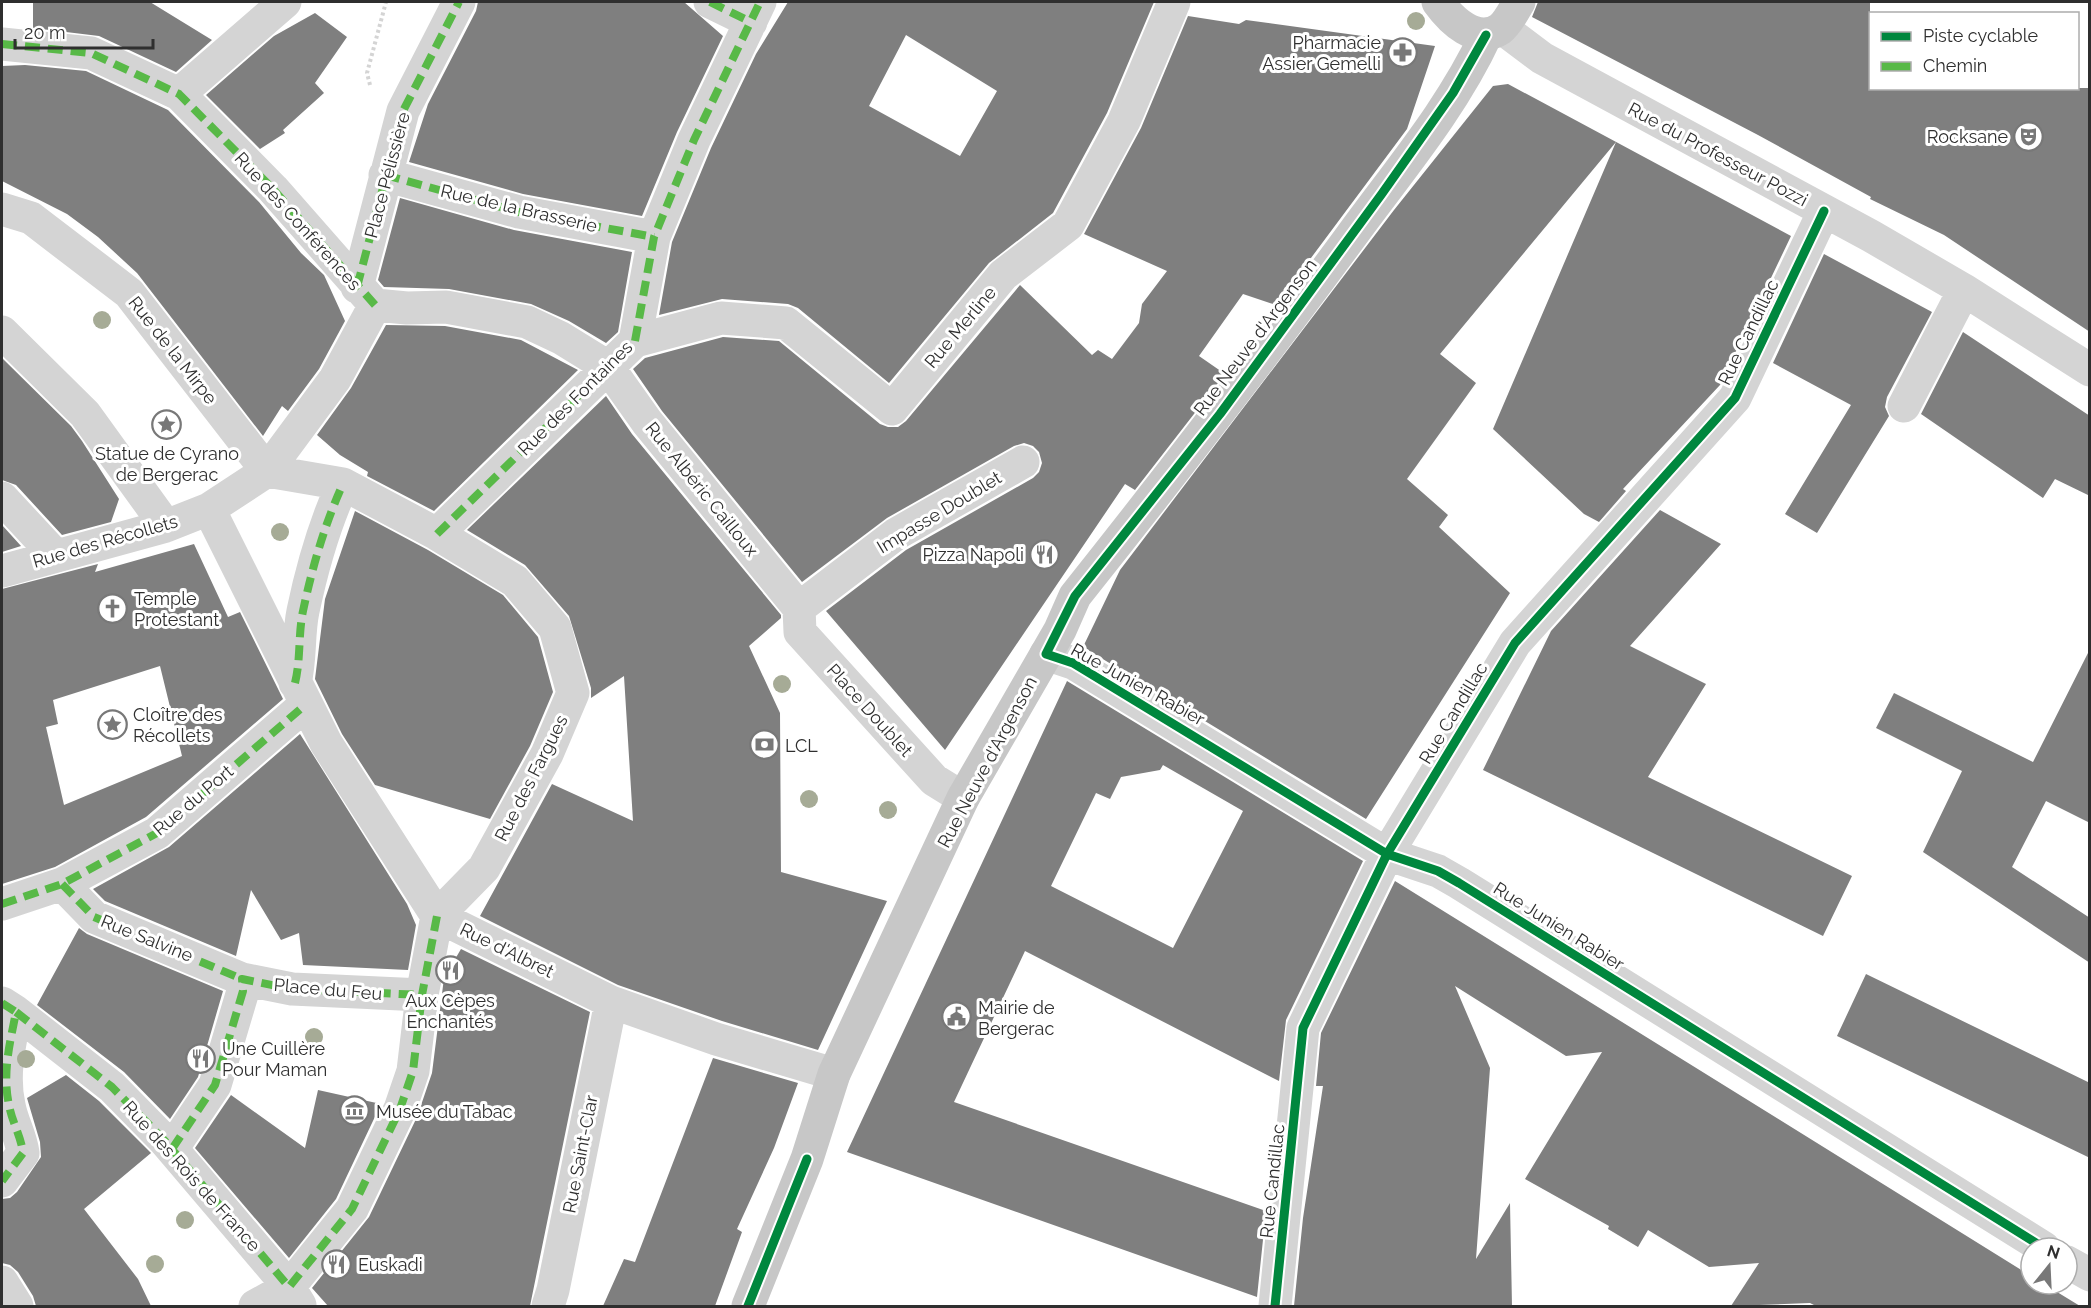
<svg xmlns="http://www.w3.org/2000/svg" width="2091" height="1308" viewBox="0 0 2091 1308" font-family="Raleway,sans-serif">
<rect width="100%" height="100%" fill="#fff"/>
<!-- building -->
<path fill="#7f7f7f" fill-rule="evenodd" d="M 33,2 L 150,2 L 212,40 L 176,72 L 99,36 L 33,28 Z
M 478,2 L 684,2 L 723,36 L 677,132 L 642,216 L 523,194 L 409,162 L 428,104 L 476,11 Z
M 788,2 L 1154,2 L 1107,113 L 1053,213 L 989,263 L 889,383 L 798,308 L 788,304 L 722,299 L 659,315 L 672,242 L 711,148 L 756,54 ZM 906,35 L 997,91 L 960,156 L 869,106 Z
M 1538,2 L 1870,2 L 1870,88 L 2090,88 L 2090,332 L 1944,235 L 1870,199 L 1871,197 L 1758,135 L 1532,17 Z
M 315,13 L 347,37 L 315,83 L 324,93 L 283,130 L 285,133 L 260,149 L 206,95 L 274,36 Z
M 1188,16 L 1239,24 L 1246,20 L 1435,46 L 1407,129 L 1276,305 L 1243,294 L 1199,356 L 1225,374 L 1135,490 L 1125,484 L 945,750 L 826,611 L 906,550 L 1033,478 L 1039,472 L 1042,463 L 1039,452 L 1033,446 L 1024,443 L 1014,446 L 887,518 L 802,582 L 662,411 L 633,369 L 645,358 L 723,337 L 779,341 L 880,424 L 888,427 L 898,427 L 906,421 L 1020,285 L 1092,355 L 1098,350 L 1112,359 L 1139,323 L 1142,304 L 1167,271 L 1084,234 L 1141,128 Z
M 25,65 L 86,71 L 168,110 L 259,202 L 301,253 L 324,275 L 345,321 L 319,369 L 288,411 L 282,406 L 263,436 L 137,273 L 98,237 L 67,214 L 2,181 L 2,66 Z
M 1508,84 L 1791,236 L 1720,385 L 1623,489 L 1626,491 L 1599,522 L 1584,514 L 1493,429 L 1616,142 L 1440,354 L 1476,383 L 1407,479 L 1448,515 L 1439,527 L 1510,593 L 1366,819 L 1083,647 L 1120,570 L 1394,210 L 1493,86 Z
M 400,198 L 514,230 L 632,252 L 618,332 L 606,343 L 569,321 L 531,304 L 449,289 L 384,287 L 378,280 Z
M 1824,254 L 1932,312 L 1887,397 L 1885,407 L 1889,416 L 1817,533 L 1785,514 L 1851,405 L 1773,363 Z
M 386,325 L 445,326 L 521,340 L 578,370 L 434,511 L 367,476 L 368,472 L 340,455 L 317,435 L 351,388 Z
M 1963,332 L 2090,416 L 2090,496 L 2055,479 L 2043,498 L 1921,414 Z
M 2,358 L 71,426 L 82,441 L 119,499 L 111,522 L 62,535 L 16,485 L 2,480 Z
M 606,396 L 632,434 L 781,615 L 781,618 L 749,646 L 780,713 L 781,872 L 887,901 L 818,1050 L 722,1021 L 618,985 L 480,916 L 552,784 L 633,821 L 624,676 L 591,698 L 591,688 L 569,616 L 525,565 L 467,530 Z
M 1660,510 L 1721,544 L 1630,646 L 1706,684 L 1648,777 L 1852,876 L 1823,936 L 1483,770 L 1551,631 Z
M 355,511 L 428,550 L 503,595 L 538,637 L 553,692 L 530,746 L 490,819 L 375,785 L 342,734 L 315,679 L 325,599 Z
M 2,525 L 21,546 L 2,552 Z
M 194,544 L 228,617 L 240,612 L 283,699 L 146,817 L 55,867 L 2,884 L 2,589 L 98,564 L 95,572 ZM 160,666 L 182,756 L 64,805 L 46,727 L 58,724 L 53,700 Z
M 2090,649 L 2090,823 L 2046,801 L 2012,867 L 2090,918 L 2090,963 L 1923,852 L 1962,771 L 1876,728 L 1894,693 L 2033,762 Z
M 1067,681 L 1363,861 L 1286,1020 L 1279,1081 L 1025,951 L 954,1102 L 1266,1211 L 1257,1297 L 847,1152 ZM 1163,765 L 1243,811 L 1173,948 L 1051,886 L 1096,793 L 1110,799 L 1121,777 L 1160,770 Z
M 300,734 L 407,904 L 416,925 L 408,970 L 303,965 L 299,933 L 281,940 L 251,890 L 236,956 L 105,901 L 93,889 L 169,847 Z
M 1395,881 L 2031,1276 L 2031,1284 L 2044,1284 L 2080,1306 L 1816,1306 L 1810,1303 L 1731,1306 L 1759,1263 L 1709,1267 L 1648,1230 L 1638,1247 L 1608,1229 L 1609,1226 L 1525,1179 L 1602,1052 L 1566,1056 L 1455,986 L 1490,1068 L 1476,1259 L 1510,1203 L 1512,1306 L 1294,1306 L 1303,1218 L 1323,1086 L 1316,1086 L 1321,1033 Z
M 79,928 L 87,934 L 223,991 L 198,1077 L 170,1119 L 124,1072 L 37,1005 Z
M 461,949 L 590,1012 L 530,1306 L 328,1306 L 312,1288 L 369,1217 L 417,1117 L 432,1073 L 444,978 Z
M 1866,974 L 2090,1083 L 2090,1158 L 1837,1036 Z
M 713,1058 L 798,1083 L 774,1148 L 737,1229 L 742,1232 L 715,1306 L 603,1306 L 624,1259 L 635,1262 Z
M 66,1075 L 99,1101 L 151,1153 L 84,1209 L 138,1279 L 151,1306 L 36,1306 L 33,1296 L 18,1272 L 10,1265 L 2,1263 L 2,1199 L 10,1198 L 17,1192 L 41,1157 L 40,1142 L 27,1098 Z
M 318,1090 L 381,1104 L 336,1199 L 289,1258 L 195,1148 L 231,1095 L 305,1148 Z"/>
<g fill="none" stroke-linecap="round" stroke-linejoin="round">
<!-- path -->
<path stroke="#d4d4d4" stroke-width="4" stroke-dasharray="3 3" stroke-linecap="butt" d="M 370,85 L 367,73 L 386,2"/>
<!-- minor -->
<path stroke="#d4d4d4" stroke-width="33" d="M 710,2 L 751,22
M 1502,28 L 1542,58 L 1871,236 L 1964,290 L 2090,370
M 2,44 L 91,53 L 179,94 L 273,189 L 375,305 L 407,308 L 446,307 L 527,322 L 561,338 L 608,367 L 647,422 L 799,608
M 179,94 L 285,2
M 385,175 L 519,212 L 654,237
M 2,209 L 31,218 L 129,293 L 267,471
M 357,287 L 403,111 L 459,2
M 2,332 L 85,414 L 166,526
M 635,341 L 721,318 L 786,323 L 892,409 L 1003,275 L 1068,225 L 1124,121 L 1174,2
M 1904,406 L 1964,290
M 267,471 L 343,484 L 437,534 L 515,581 L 555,628 L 573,693 L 547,754 L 484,868 L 437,916
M 2,498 L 55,555
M 209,509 L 326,743 L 437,916 L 611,1002 L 716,1039 L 834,1074
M 437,534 L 635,341 L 654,237 L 694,140 L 760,2
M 2,571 L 166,526 L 209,509 L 267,471 L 335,379 L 375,305
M 799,608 L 896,534 L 1023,462
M 799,608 L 800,632 L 934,780 L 963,798
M 1046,654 L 1073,663 L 1387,854 L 1438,871 L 1459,883 L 2044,1248
M 295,683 C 301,658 298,635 303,611 C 312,568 325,523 343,484
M 62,884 L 94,917 L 242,979
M 2,904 L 62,884 L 157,833 L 305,705
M 2,1003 L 16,1012 C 10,1043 2,1073 9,1105 C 12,1122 21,1136 23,1153 L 2,1181
M 16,1012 L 112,1087 L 165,1141 L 289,1287 L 300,1305
M 172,1149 L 215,1085 L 243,991 L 242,979 L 292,989 L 422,995
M 2067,1262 L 2090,1275
M 2,1282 L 17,1306
M 255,1306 L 289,1287 L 352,1209 L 400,1109 L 413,1071 L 422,995 L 437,916
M 548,1306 L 553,1290 L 611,1002
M 1275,1306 L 1303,1028 L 1387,854 L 1515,643 L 1735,398 L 1824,211"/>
<!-- major -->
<path stroke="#c7c7c7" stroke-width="33" d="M 1438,2 C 1451,20 1476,45 1500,29 C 1508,23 1514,10 1519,2
M 748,1306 L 807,1159 L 834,1074 L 963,798 L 1060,630 L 1075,596 C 1168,479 1260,360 1349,239 C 1396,174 1452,109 1486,35"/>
<!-- quiet -->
<path stroke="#58b947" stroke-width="8" stroke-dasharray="15 8" stroke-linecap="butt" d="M 710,2 L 751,22
M 2,44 L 91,53 L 179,94 L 273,189 L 375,305
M 385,175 L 519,212 L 654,237
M 357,287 L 403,111 L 459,2
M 635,341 L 654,237 L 694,140 L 760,2
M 437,534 L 608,367
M 295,683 C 301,658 298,635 303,611 C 312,568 325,523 343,484
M 62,884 L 94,917 L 242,979
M 2,904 L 62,884 L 157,833 L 305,705
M 2,1003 L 16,1012 C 10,1043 2,1073 9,1105 C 12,1122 21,1136 23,1153 L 2,1181
M 16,1012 L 112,1087 L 165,1141 L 289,1287 L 352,1209 L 400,1109 L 413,1071 L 422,995 L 437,916
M 172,1149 L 215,1085 L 243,991 L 242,979 L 292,989 L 422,995"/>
<defs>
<path id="cycleway" d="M 1486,35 L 1453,93 L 1381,195 L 1220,414 L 1075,596 L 1046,654 L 1073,663 L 1387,854 L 1438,871 L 1459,883 L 2044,1248
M 748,1306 L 807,1159
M 1275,1306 L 1303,1028 L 1387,854 L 1515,643 L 1735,398 L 1824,211"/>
</defs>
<!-- cycleway casing -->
<use href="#cycleway" stroke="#fff" stroke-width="13"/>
<!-- cycleway -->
<use href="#cycleway" stroke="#00873e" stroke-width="9"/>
</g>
<!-- trees -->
<g fill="#a6ab96">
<circle cx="1416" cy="21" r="9"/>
<circle cx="102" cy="320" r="9"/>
<circle cx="280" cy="532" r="9"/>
<circle cx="782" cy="684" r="9"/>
<circle cx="809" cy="799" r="9"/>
<circle cx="888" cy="810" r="9"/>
<circle cx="314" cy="1037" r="9"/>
<circle cx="26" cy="1059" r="9"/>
<circle cx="185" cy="1220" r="9"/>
<circle cx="155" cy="1264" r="9"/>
</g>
<!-- icons -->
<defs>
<symbol id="pharmacy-ring" viewBox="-11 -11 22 22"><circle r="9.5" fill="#fff" stroke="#787878" stroke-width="1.5"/><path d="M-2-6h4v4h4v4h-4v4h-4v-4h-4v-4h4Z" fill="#787878"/></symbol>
<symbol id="theatre-ring" viewBox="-11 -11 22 22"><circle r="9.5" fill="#fff" stroke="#787878" stroke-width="1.5"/><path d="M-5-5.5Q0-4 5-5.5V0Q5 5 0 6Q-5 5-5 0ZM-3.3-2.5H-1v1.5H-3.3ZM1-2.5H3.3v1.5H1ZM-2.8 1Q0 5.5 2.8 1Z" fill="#787878"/></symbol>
<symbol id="sight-ring" viewBox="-11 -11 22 22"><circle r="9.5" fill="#fff" stroke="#787878" stroke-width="1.5"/><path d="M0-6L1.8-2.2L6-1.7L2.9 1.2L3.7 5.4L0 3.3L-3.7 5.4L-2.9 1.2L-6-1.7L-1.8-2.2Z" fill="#787878"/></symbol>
<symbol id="restaurant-ring" viewBox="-11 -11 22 22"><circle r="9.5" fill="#fff" stroke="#787878" stroke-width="1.5"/><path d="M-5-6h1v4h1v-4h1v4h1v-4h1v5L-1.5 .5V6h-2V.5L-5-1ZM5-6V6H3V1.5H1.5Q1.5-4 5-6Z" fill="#787878"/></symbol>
<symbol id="church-ring" viewBox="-11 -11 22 22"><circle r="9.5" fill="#fff" stroke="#787878" stroke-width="1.5"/><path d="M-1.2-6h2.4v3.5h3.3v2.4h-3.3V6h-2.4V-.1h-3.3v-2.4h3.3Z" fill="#787878"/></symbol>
<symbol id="bank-ring" viewBox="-11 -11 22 22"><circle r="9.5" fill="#fff" stroke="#787878" stroke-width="1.5"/><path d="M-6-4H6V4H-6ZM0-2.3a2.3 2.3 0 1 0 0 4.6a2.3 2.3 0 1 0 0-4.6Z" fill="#787878"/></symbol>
<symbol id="civic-ring" viewBox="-11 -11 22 22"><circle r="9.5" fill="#fff" stroke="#787878" stroke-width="1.5"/><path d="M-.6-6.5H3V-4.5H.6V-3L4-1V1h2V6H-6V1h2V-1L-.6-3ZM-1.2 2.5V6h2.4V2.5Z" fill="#787878"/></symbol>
<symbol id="museum-ring" viewBox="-11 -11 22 22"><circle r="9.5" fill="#fff" stroke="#787878" stroke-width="1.5"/><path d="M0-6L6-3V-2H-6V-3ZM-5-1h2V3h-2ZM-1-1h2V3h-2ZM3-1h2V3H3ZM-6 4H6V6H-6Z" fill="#787878"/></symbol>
</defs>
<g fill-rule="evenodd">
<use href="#pharmacy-ring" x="1386" y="36" width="33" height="33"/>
<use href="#theatre-ring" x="2012" y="120" width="33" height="33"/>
<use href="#sight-ring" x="150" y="408" width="33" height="33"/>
<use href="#restaurant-ring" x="1028" y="538" width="33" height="33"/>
<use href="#church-ring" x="96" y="592" width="33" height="33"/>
<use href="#sight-ring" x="96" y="708" width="33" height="33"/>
<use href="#bank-ring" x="748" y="728" width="33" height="33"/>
<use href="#restaurant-ring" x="434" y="954" width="33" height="33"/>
<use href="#civic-ring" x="940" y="1000" width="33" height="33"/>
<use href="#restaurant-ring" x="184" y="1042" width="33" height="33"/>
<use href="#museum-ring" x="338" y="1094" width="33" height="33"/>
<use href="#restaurant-ring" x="320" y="1248" width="33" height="33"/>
</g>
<g text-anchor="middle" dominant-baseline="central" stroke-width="6" stroke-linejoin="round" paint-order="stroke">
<!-- poi labels -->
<g font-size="18" fill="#2f2f2f" stroke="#fff" text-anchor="start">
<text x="1381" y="42" text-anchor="end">Pharmacie<tspan x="1381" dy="21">Assier Gemelli</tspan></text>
<text x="2008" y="136" text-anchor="end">Rocksane</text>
<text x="167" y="453" text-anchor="middle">Statue de Cyrano<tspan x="167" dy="21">de Bergerac</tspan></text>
<text x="1024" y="554" text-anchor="end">Pizza Napoli</text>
<text x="134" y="598">Temple<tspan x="134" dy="21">Protestant</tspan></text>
<text x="133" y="714">Cloître des<tspan x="133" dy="21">Récollets</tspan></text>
<text x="785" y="745">LCL</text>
<text x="450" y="1000" text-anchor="middle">Aux Cèpes<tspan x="450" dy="21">Enchantés</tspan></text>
<text x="978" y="1007">Mairie de<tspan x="978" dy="21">Bergerac</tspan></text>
<text x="222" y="1048">Une Cuillère<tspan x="222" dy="21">Pour Maman</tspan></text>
<text x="376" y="1111">Musée du Tabac</text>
<text x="358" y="1264">Euskadi</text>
</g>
<!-- street labels -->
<g font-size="18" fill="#2f2f2f" stroke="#fff">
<text transform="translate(1718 154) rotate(28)">Rue du Professeur Pozzi</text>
<text transform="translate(387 175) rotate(-75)">Place Pélissière</text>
<text transform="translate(519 208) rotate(13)">Rue de la Brasserie</text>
<text transform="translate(298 221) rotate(48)">Rue des Conférences</text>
<text transform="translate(960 327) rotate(-50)">Rue Merline</text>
<text transform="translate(1748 332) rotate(-64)">Rue Candillac</text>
<text transform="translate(1255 337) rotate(-53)">Rue Neuve d'Argenson</text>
<text transform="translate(173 350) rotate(52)">Rue de la Mirpe</text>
<text transform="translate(575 398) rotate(-45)">Rue des Fontaines</text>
<text transform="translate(702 489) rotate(51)">Rue Albéric Cailloux</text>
<text transform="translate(939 512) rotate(-31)">Impasse Doublet</text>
<text transform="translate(105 541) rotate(-16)">Rue des Récollets</text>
<text transform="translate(1138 684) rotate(29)">Rue Junien Rabier</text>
<text transform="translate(870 710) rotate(48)">Place Doublet</text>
<text transform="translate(1453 713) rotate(-59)">Rue Candillac</text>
<text transform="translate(987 762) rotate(-62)">Rue Neuve d'Argenson</text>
<text transform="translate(531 778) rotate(-63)">Rue des Fargues</text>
<text transform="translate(193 800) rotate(-40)">Rue du Port</text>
<text transform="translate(1559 926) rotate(32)">Rue Junien Rabier</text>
<text transform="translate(147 938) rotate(22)">Rue Salvine</text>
<text transform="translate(507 950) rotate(26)">Rue d'Albret</text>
<text transform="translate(328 989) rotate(5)">Place du Feu</text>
<text transform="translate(580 1154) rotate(-79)">Rue Saint-Clar</text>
<text transform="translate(192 1176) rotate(48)">Rue des Rois de France</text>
<text transform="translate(1272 1181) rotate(-84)">Rue Candillac</text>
</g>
</g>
<!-- border -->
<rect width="2091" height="1308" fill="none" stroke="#2f2f2f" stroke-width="6"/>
<!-- legend -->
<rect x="1869" y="12" width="210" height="78" fill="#ffffff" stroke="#acacac" stroke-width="1.5"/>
<rect x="1881" y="32" width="30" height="9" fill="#00873e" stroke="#acacac" stroke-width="1.5"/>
<text x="1923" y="42" font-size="18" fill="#2f2f2f">Piste cyclable</text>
<rect x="1881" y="62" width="30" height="9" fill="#58b947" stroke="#acacac" stroke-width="1.5"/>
<text x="1923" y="72" font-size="18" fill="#2f2f2f">Chemin</text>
<!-- north arrow -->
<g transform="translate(2049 1266) rotate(18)"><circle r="28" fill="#ffffff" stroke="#acacac" stroke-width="1.5"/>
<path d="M0-4.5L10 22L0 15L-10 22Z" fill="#787878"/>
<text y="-9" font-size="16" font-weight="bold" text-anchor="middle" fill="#2f2f2f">N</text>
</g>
<!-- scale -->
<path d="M15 39v9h138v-9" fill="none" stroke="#2f2f2f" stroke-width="3"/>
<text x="24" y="39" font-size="18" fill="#2f2f2f" stroke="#ffffff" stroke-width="4.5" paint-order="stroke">20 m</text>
</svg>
